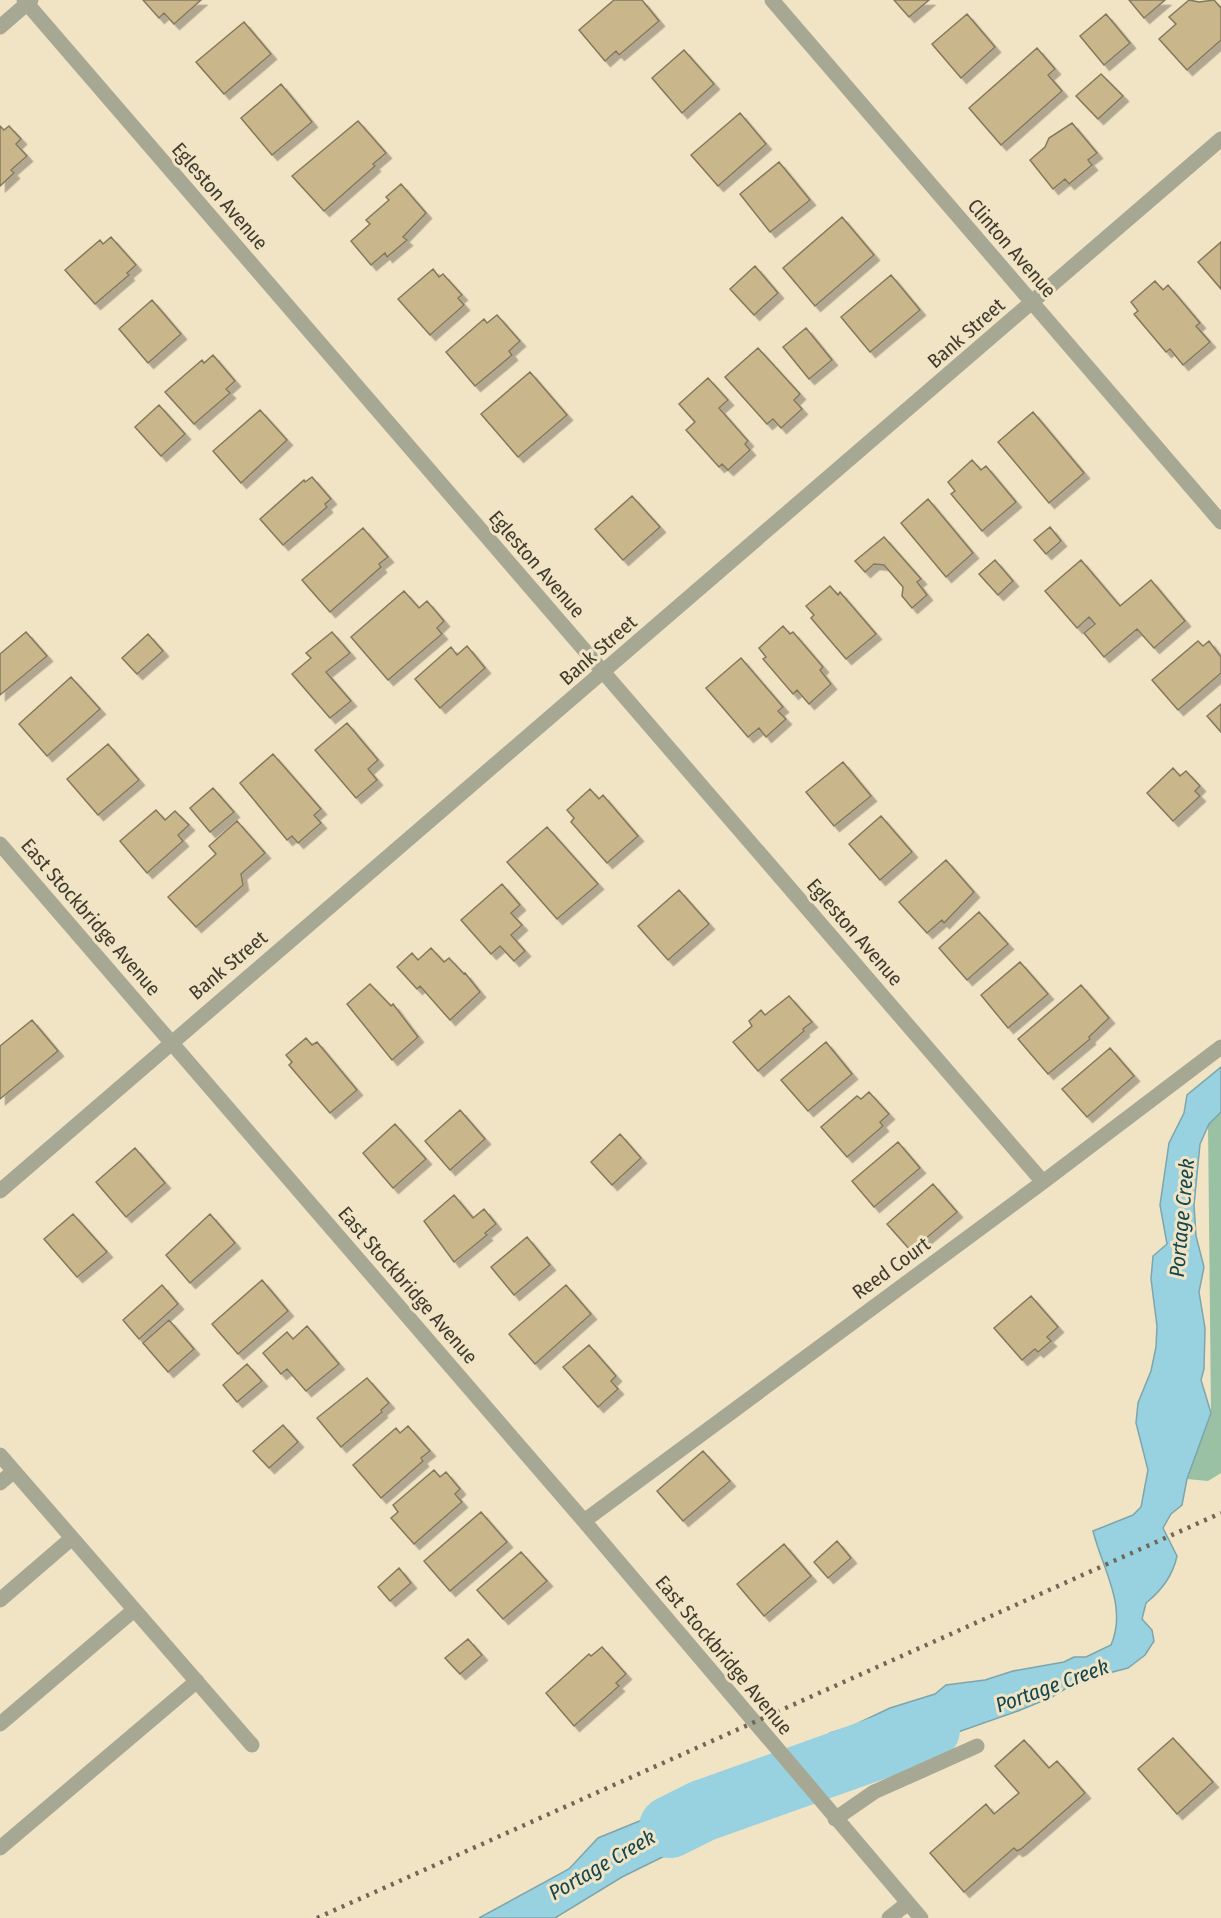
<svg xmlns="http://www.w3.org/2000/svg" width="1221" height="1918" viewBox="0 0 1221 1918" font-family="'Fira Sans Condensed',sans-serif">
<defs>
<filter id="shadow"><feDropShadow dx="5.5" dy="5.5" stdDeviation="0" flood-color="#0004"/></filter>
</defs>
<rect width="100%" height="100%" fill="#f1e4c5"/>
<!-- green -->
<path fill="#9ac1a4" d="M 1221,1112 L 1221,1473 L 1208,1481 L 1187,1479 L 1211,1413 L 1208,1124 Z"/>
<!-- water -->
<path fill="#98d2e0" stroke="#7ea5ab" stroke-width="1.5" d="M 1221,1067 L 1221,1112 L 1209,1124 L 1200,1144 L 1194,1205 L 1196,1236 L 1204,1267 L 1199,1292 L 1205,1328 L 1204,1369 L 1201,1380 L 1211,1413 L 1187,1479 L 1182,1505 L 1171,1514 L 1163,1528 L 1177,1556 C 1173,1575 1161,1591 1146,1603 L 1142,1619 L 1152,1630 L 1154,1641 L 1145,1655 L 1128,1668 L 1078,1681 L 1052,1697 L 1018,1711 L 858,1767 L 830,1733 L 850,1727 L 890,1708 L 935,1694 L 946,1685 L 985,1680 L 1013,1671 L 1064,1662 L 1074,1657 L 1086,1657 L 1111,1645 C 1128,1606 1102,1568 1093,1531 L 1133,1515 L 1141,1507 L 1148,1470 L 1136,1423 L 1138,1403 L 1151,1371 L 1156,1347 L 1157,1326 L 1151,1279 L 1153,1256 L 1167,1244 L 1160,1205 L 1169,1143 L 1184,1113 L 1187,1095 Z
M 742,1787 L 760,1809 L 622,1877 L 555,1918 L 479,1918 L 569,1869 L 598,1838 L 708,1793 Z"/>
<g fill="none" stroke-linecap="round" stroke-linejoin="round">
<!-- river -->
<path stroke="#98d2e0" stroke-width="62" d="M 670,1827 L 702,1811 L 929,1730"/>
</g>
<!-- building -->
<path fill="#c9b68a" stroke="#85795d" stroke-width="1.5" filter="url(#shadow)" d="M 143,0 L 201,0 L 174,24 L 164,13 L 159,18 Z
M 614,0 L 642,0 L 659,21 L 619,55 L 616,51 L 605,61 L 579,30 Z
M 894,0 L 929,0 L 909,17 Z
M 1129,0 L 1165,0 L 1144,18 Z
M 1189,0 L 1199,2 L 1214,0 L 1221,8 L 1221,40 L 1187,70 L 1159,39 L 1176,24 L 1169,17 Z
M 967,14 L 995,47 L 961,78 L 932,44 Z
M 1106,14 L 1130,43 L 1104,65 L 1080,36 Z
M 244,22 L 271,54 L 224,94 L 196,62 Z
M 1037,48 L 1055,69 L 1048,75 L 1062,91 L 1001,145 L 969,108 Z
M 684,50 L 714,84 L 682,113 L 652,78 Z
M 1101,74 L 1123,96 L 1098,119 L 1076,96 Z
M 281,84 L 312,122 L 272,155 L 241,118 Z
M 740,113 L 766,144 L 718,186 L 691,155 Z
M 358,121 L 386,153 L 373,164 L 375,166 L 324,211 L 292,176 Z
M 1072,123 L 1097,153 L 1088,160 L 1092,165 L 1069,184 L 1065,179 L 1053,189 L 1030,160 L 1045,147 L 1049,138 Z
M 0,126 L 4,130 L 9,126 L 21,139 L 16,144 L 27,156 L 11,170 L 14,173 L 0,186 Z
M 779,162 L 810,200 L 770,232 L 740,194 Z
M 401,184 L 426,213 L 403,237 L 407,240 L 387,257 L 385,253 L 371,265 L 351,241 L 370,224 L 366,220 L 389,200 L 386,197 Z
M 842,217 L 874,255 L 815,306 L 783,268 Z
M 111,237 L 136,265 L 127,273 L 129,275 L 95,304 L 65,270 L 100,240 L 103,244 Z
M 1221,242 L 1221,289 L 1198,262 Z
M 755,266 L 778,293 L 754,315 L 730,289 Z
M 433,269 L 439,277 L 443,274 L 462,295 L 458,298 L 464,305 L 430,335 L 398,299 Z
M 891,275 L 920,310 L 870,352 L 841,317 Z
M 1155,281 L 1163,290 L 1168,285 L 1200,323 L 1196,326 L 1210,342 L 1183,365 L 1170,349 L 1166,352 L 1134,314 L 1138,311 L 1131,302 Z
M 152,300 L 181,334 L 148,363 L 119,329 Z
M 497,315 L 520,341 L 509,351 L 512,355 L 475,386 L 446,352 L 484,319 L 487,323 Z
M 806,328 L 832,360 L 809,379 L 783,347 Z
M 758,348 L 800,394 L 794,400 L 802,409 L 781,428 L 773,419 L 767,424 L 725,377 Z
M 213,355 L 235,381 L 226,389 L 230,393 L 194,424 L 165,392 L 202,360 L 204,363 Z
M 530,372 L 567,415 L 518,457 L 481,414 Z
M 708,378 L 728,400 L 719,408 L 748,441 L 745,444 L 750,450 L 728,470 L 722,464 L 719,467 L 686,430 L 695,422 L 679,404 Z
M 159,405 L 185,434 L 161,456 L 135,427 Z
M 260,410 L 287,440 L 241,483 L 213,451 Z
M 1033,412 L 1084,473 L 1049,503 L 998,442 Z
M 972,460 L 981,470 L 986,466 L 1016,502 L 982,531 L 951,494 L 955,491 L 948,482 Z
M 312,477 L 331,499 L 325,504 L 327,507 L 283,545 L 260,519 L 304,480 L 305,482 Z
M 632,496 L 660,527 L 623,560 L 595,529 Z
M 928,499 L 973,553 L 946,577 L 901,523 Z
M 1050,527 L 1061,541 L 1046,554 L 1034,540 Z
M 363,528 L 388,557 L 379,564 L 381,567 L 330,612 L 302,580 Z
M 884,537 L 921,579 L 917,582 L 927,595 L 912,608 L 902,596 L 903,587 L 884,565 L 874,564 L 865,572 L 855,561 Z
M 995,560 L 1013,581 L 998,595 L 979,574 Z
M 1081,560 L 1120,606 L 1151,580 L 1185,621 L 1154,648 L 1137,629 L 1104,657 L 1084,633 L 1095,624 L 1089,617 L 1077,628 L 1045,591 Z
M 830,586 L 838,595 L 840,592 L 876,634 L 846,659 L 811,618 L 814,615 L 806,606 Z
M 404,591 L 419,608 L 427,601 L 444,621 L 437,628 L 442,634 L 388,680 L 351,637 Z
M 783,626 L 790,634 L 793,632 L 823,667 L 820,670 L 831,684 L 809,704 L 797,690 L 793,694 L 763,659 L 766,657 L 759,648 Z
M 26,632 L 47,656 L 0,695 L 0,654 Z
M 332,632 L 350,653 L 326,672 L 351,701 L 330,718 L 292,674 L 311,658 L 306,653 Z
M 148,634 L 163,651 L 137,674 L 122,658 Z
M 1198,641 L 1203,646 L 1209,641 L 1221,657 L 1221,673 L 1178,710 L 1152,680 Z
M 467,646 L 485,668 L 440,708 L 415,679 L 451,647 L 457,655 Z
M 741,658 L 783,707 L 778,711 L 786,719 L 766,737 L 759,728 L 748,737 L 706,688 Z
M 71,677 L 100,709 L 47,756 L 19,724 Z
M 1221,704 L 1221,732 L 1207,716 Z
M 347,723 L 378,760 L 368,769 L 377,780 L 356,798 L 315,750 Z
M 108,744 L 139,780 L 98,815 L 67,779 Z
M 273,754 L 321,809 L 314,815 L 321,823 L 298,843 L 292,836 L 287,840 L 240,783 Z
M 843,762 L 871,796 L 834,826 L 806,792 Z
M 1173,768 L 1180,776 L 1186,771 L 1200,786 L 1195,791 L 1200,796 L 1173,821 L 1147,793 Z
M 213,788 L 234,812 L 210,832 L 190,808 Z
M 590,789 L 599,799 L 603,795 L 638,836 L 607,863 L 571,822 L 574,818 L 567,810 Z
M 156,810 L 165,820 L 175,811 L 189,825 L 178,835 L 183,841 L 147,873 L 120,841 Z
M 881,816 L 912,852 L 880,880 L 849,844 Z
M 237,821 L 265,853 L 241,874 L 243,885 L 196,927 L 168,897 L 216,854 L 209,846 Z
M 547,827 L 598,884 L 557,919 L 507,862 Z
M 946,860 L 974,892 L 944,923 L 942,920 L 927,933 L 899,902 Z
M 502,884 L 520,905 L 511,913 L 522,925 L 511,935 L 525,951 L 514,961 L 500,946 L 491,954 L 461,920 Z
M 679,890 L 709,924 L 668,960 L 638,926 Z
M 979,912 L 1008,944 L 967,980 L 939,948 Z
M 431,948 L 444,962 L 449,958 L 464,974 L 465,973 L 480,992 L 450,1020 L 420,986 L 417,989 L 397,967 L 412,953 L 418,960 Z
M 1020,962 L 1048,994 L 1008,1028 L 981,995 Z
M 370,984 L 391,1006 L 393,1004 L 418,1037 L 392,1060 L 347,1004 Z
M 1081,985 L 1109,1018 L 1089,1037 L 1090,1039 L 1048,1074 L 1018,1039 Z
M 789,996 L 812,1022 L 803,1029 L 804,1031 L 758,1071 L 733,1042 L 752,1026 L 749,1021 L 761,1010 L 765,1015 Z
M 32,1020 L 58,1051 L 0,1099 L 0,1046 Z
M 306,1038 L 312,1045 L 317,1042 L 357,1090 L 330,1113 L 289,1065 L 292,1062 L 286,1055 Z
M 826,1042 L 852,1074 L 808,1111 L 781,1080 Z
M 1110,1048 L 1134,1076 L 1087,1117 L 1062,1089 Z
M 869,1092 L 889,1114 L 880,1122 L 883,1126 L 847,1157 L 821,1127 L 857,1096 L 861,1099 Z
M 460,1110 L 485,1139 L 450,1170 L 425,1141 Z
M 395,1124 L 426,1159 L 393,1188 L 363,1153 Z
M 620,1134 L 641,1158 L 612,1185 L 591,1162 Z
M 898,1142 L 920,1168 L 874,1207 L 852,1181 Z
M 135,1148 L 165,1183 L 126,1217 L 96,1182 Z
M 933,1184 L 957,1212 L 911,1251 L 887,1224 Z
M 454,1195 L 473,1218 L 484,1209 L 496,1224 L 485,1233 L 487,1235 L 454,1262 L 424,1221 Z
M 73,1214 L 107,1252 L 77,1277 L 44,1239 Z
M 210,1214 L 235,1243 L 190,1283 L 166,1255 Z
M 527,1237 L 550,1265 L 514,1295 L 491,1267 Z
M 262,1280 L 288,1311 L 238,1354 L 212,1324 Z
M 162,1285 L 178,1304 L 139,1339 L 123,1320 Z
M 566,1285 L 591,1314 L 535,1364 L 509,1334 Z
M 1031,1296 L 1058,1327 L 1047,1337 L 1051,1341 L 1038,1352 L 1035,1349 L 1022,1360 L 994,1328 Z
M 169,1320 L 194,1349 L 168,1372 L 143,1343 Z
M 307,1326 L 339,1364 L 306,1391 L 287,1369 L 281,1374 L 263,1353 L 287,1332 L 293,1339 Z
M 589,1345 L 616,1376 L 611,1381 L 618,1389 L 598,1407 L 563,1367 Z
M 247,1364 L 262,1381 L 237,1402 L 223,1385 Z
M 367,1378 L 389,1403 L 381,1410 L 382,1412 L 341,1447 L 317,1418 Z
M 283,1425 L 298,1442 L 269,1468 L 253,1451 Z
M 408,1426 L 430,1451 L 421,1458 L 423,1461 L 381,1498 L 353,1465 L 396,1428 L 400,1433 Z
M 703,1451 L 730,1481 L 683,1521 L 657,1491 Z
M 434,1470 L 440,1477 L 446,1472 L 460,1489 L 455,1494 L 462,1502 L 414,1544 L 391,1518 L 398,1512 L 393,1505 Z
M 481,1512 L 507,1542 L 450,1591 L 424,1561 Z
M 837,1541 L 851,1558 L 828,1578 L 814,1562 Z
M 784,1544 L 811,1576 L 764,1616 L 737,1584 Z
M 521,1552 L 547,1581 L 503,1619 L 477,1590 Z
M 399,1568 L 411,1583 L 390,1601 L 378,1587 Z
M 468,1639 L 482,1655 L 460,1674 L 445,1658 Z
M 602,1647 L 626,1674 L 616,1683 L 619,1686 L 574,1726 L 546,1693 L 589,1654 L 591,1656 Z
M 1173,1738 L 1213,1782 L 1177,1814 L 1138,1769 Z
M 1024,1740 L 1049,1768 L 1057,1761 L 1085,1793 L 1021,1849 L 1017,1851 L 1014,1848 L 964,1892 L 930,1853 L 986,1804 L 994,1814 L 1019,1793 L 995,1766 Z"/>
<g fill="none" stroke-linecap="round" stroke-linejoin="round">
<!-- minor -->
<path stroke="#a6a894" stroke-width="15" d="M 24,0 L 1043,1182
M 772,0 L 1221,522
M 0,27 L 31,0
M 0,844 L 584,1521 L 921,1918
M 0,1191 L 1221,139
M 0,1455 L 252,1745
M 0,1483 L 14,1471
M 584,1521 L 1043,1182 L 1221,1047
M 0,1600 L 72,1538
M 0,1724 L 134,1610
M 835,1819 L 874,1792 L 977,1746
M 0,1848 L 197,1681
M 889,1918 L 908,1903"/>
<!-- rail -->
<path stroke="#706857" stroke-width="4.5" stroke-dasharray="3 6" stroke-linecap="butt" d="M 317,1918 L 1221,1513"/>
</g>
<g text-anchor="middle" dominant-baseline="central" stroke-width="6" stroke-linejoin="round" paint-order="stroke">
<!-- street labels -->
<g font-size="20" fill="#403b2f" stroke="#f1e4c5">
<text transform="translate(220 196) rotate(49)">Egleston Avenue</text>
<text transform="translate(1012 248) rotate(49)">Clinton Avenue</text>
<text transform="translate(966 333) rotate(-41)">Bank Street</text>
<text transform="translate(537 564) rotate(49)">Egleston Avenue</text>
<text transform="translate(598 650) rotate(-41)">Bank Street</text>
<text transform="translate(91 917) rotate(49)">East Stockbridge Avenue</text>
<text transform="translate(855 932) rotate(49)">Egleston Avenue</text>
<text transform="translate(228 965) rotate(-40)">Bank Street</text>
<text transform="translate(891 1268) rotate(-36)">Reed Court</text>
<text transform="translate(408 1285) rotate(49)">East Stockbridge Avenue</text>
<text transform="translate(724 1655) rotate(50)">East Stockbridge Avenue</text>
</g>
<!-- water labels -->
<g font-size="21" font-style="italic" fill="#124651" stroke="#f1e4c5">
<text transform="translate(1182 1218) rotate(-85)">Portage Creek</text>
<text transform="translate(1052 1686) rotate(-20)">Portage Creek</text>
<text transform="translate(602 1865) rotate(-30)">Portage Creek</text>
</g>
</g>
</svg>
